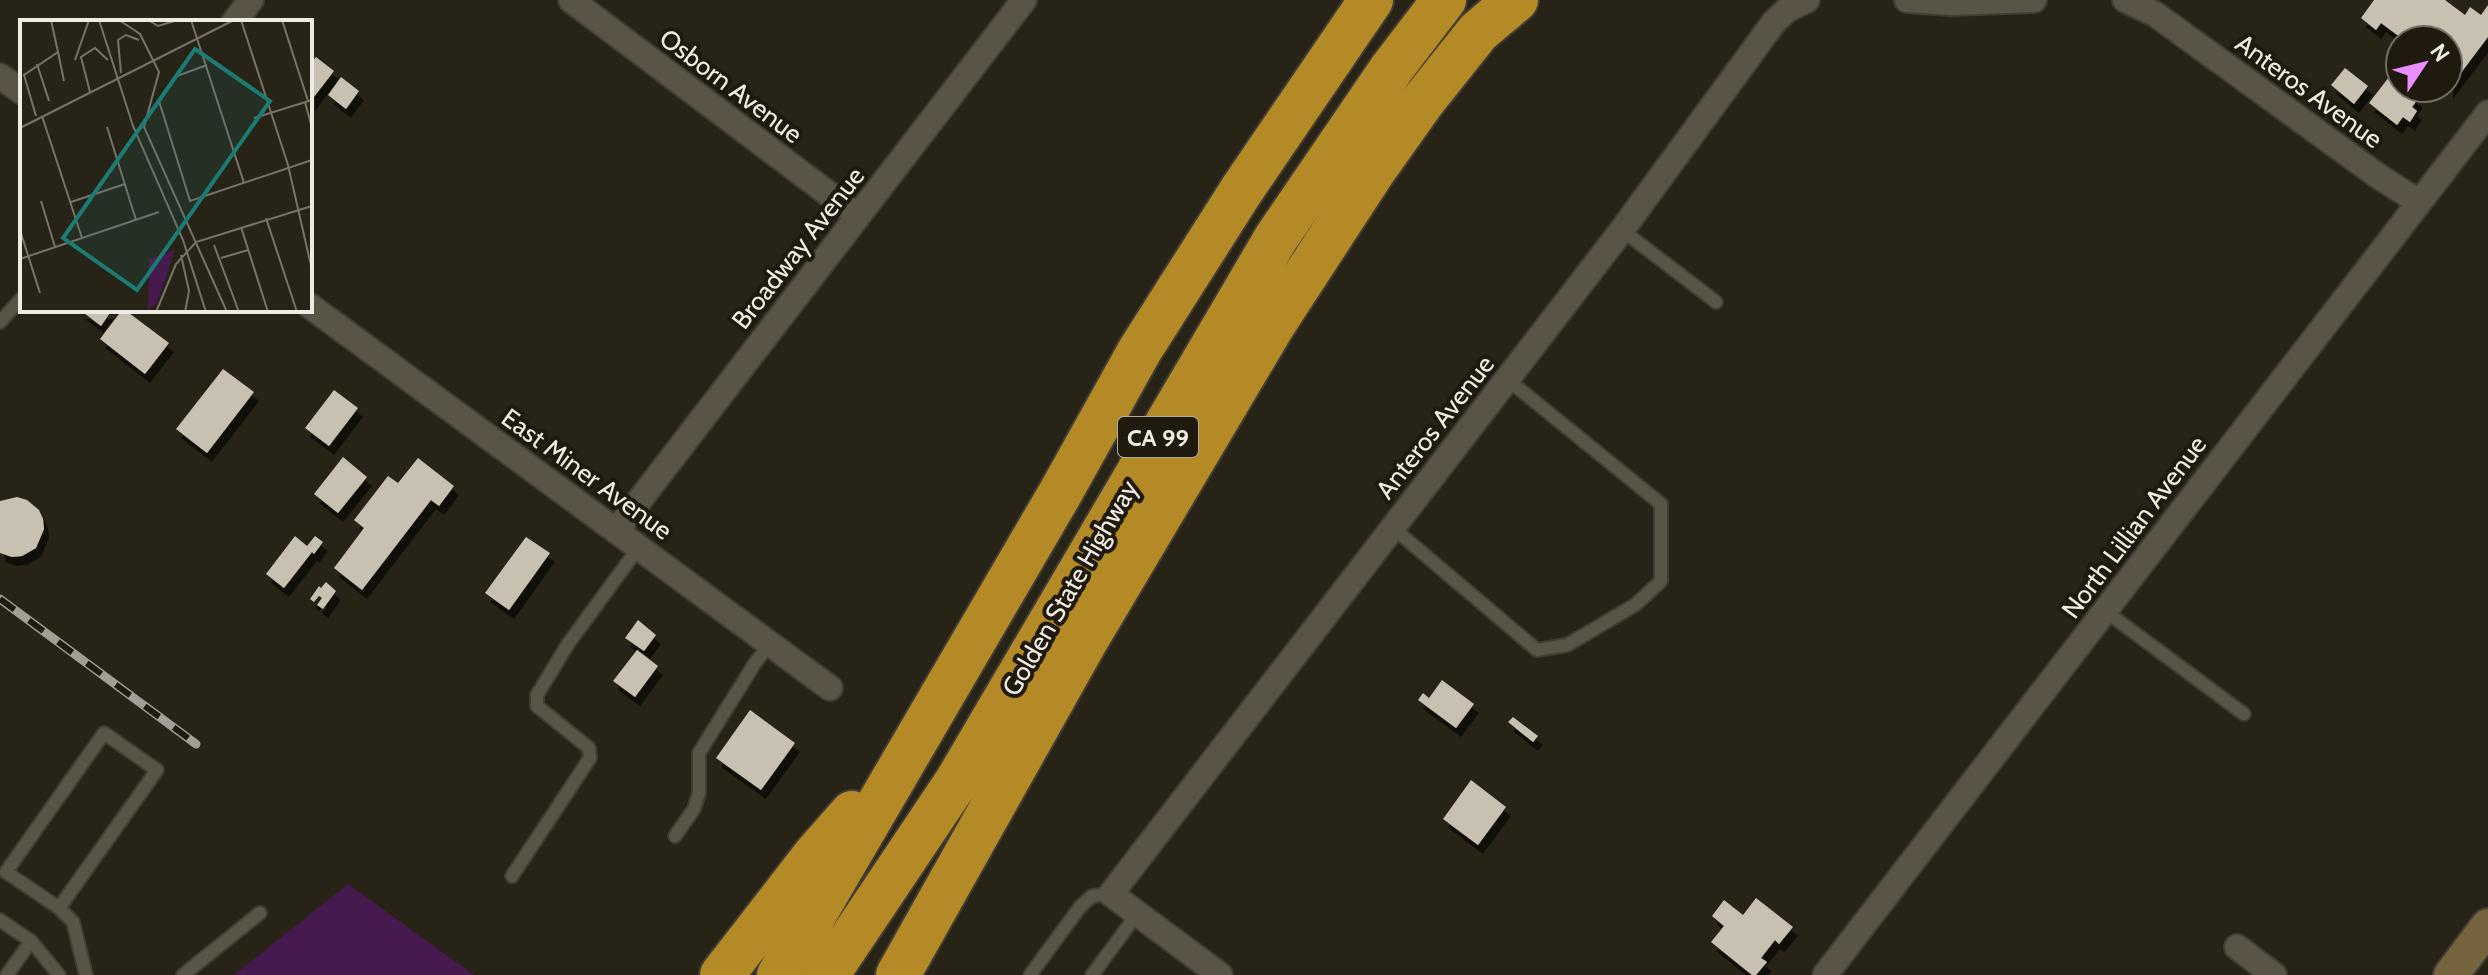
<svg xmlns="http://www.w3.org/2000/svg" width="2488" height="975" viewBox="0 0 2488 975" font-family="Cabin,sans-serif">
<defs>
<filter id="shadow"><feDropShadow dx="5" dy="9" stdDeviation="0" flood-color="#0009"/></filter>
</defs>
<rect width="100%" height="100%" fill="#282317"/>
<!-- green -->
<path fill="#46194f" d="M 348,884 L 474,975 L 234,975 Z"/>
<!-- building -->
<path fill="#c8c1b2" filter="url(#shadow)" d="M 2374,0 L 2445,0 L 2465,15 L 2470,7 L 2481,15 L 2488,5 L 2488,37 L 2448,90 L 2448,40 L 2404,40 L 2381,23 L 2376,30 L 2361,18 Z
M 316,57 L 334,71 L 310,102 L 310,64 Z
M 2345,68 L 2368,86 L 2354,104 L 2331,85 Z
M 341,77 L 359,91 L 346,109 L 328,95 Z
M 2389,77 L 2400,85 L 2400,88 L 2404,88 L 2418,99 L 2412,107 L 2417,111 L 2410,122 L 2403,117 L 2397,125 L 2369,103 Z
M 80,310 L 112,310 L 101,326 Z
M 122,310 L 125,310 L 169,343 L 145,374 L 100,339 Z
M 223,369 L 254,392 L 207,453 L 176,429 Z
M 334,390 L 358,408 L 329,446 L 305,428 Z
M 343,457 L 367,477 L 338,513 L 314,494 Z
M 418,458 L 454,486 L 439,506 L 431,500 L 362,590 L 334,568 L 364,528 L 354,520 L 388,476 L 398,483 Z
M 17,497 L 27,500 L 39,510 L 43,519 L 44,529 L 36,548 L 22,556 L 12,557 L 0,553 L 0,501 Z
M 295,536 L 307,546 L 315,536 L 323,542 L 314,554 L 312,552 L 284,588 L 266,574 Z
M 526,537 L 550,553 L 509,610 L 485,593 Z
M 326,582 L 336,591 L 323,609 L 317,605 L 322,598 L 319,596 L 314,602 L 310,599 L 319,586 L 321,588 Z
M 638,620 L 656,635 L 644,651 L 625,638 Z
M 637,650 L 658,666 L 635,697 L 613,681 Z
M 1442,680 L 1474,704 L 1456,728 L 1418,700 L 1423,693 L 1429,698 Z
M 750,710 L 795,743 L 761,790 L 716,758 Z
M 1513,717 L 1538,736 L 1533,742 L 1508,722 Z
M 1471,780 L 1506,807 L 1478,845 L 1443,819 Z
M 1756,898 L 1793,927 L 1779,944 L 1775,940 L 1761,958 L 1767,962 L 1756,975 L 1752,975 L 1711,942 L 1724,926 L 1712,916 L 1724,900 L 1743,915 Z"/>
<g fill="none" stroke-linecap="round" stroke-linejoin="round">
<defs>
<path id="lane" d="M 1622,230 L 1716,302
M 0,322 L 22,298
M 1393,528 L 1537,650 L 1567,645 L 1635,605 L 1661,581 L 1661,504 L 1507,379
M 2105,611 L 2244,714
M 675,836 L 694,809 L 699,793 L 699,753 L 755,663 L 770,644
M 512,876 L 590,758 L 589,748 L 537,706 L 537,695 L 568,644 L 639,547
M 59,908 L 157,770 L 104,733 L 6,872 L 59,908 L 73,922 L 86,975
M 0,920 L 31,941 L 59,975
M 7,975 L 31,941
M 183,975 L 260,913
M 1030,975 L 1080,907 L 1092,896 L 1111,894
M 1092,975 L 1138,913"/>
<path id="street" d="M 571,0 L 858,216
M 1907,0 L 1951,3 L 2034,0
M 2125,0 L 2155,14 L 2378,176 L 2419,202
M 234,22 L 251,0
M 0,76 L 22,92
M 310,306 L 830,688
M 616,531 L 1024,0
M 2237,947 L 2274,975
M 1220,975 L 1111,894 L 1622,230 L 1774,22 L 1787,10 L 1807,0
M 1825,975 L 2488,113"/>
<path id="secondary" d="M 2451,975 L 2488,926"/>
<path id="highway" d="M 722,975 L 815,855 L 852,813
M 779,975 L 1062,490 L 1140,350 L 1241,191 L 1371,0
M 827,975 L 957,781 L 1276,238 L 1392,68 L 1444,0
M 898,975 L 1085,642 L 1273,325 L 1374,170 L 1423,101 L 1478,32 L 1516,0"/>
</defs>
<!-- lane casing -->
<use href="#lane" stroke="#423d34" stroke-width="16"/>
<!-- street casing -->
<use href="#street" stroke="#423d34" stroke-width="28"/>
<!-- secondary casing -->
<use href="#secondary" stroke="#423d34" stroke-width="38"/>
<!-- highway casing -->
<use href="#highway" stroke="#423d34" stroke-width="48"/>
<!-- lane -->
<use href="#lane" stroke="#5a5447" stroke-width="12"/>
<!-- street -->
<use href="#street" stroke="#5a5447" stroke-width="24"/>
<!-- secondary -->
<use href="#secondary" stroke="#75643d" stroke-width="34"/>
<!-- highway -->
<use href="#highway" stroke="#b38a25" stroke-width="44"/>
<defs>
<path id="rail" d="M 0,599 L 196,744"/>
</defs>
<!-- rail casing -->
<use href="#rail" stroke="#a49f96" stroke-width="9"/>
<!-- rail -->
<use href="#rail" stroke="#1f190e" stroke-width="6" stroke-dasharray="18" stroke-linecap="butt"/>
</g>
<g text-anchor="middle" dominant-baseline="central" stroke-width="8" stroke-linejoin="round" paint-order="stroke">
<!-- shield labels -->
<rect fill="#1f190e" stroke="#b1aca3" stroke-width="2" x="1118" y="417" width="80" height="40" rx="6"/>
<g font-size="24" font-weight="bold" fill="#efebe3">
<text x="1158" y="437">CA 99</text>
</g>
<!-- street labels -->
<g font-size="26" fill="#efebe3" stroke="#1f190e">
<text transform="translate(731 86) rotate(37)">Osborn Avenue</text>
<text transform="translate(2309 91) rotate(36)">Anteros Avenue</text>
<text transform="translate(798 248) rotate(-52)">Broadway Avenue</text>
<text transform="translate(1435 427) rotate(-52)">Anteros Avenue</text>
<text transform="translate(587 474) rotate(36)">East Miner Avenue</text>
<text transform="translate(2134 527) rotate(-53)">North Lillian Avenue</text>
<text transform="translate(1070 588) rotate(-60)">Golden State Highway</text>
</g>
</g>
<!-- overview -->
<g transform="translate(20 20)">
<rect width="292" height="292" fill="#282317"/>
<path d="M 155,230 L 137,283 L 128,290 L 129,239 Z" fill="#46194f"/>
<path fill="none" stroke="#787369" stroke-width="2" d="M 79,0 L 113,106 L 163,220 L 186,292M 99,0 L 120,14 L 139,52 L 124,107 L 207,292M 128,0 L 138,6 L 158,0M 171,0 L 224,163M 221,0 L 268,145 L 292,250M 262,0 L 288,81M 38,32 L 44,61M 55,40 L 69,0M 17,44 L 29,81M 187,45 L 157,56 L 139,81 L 170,181 L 292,140M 101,53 L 98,20 L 106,15 L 119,20M 70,72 L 61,37 L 75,28 L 88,40M 285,82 L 292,108M 16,96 L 4,55 L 38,32 L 31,0M 22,96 L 62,218M 234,98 L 292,80M 87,107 L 116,200M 0,108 L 214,0M 21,181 L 35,227M 51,182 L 105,164M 246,198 L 277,292M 221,207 L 248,292M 0,210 L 20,273M 194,225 L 219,292M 161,235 L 169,271 L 165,292M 201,238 L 228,230M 0,239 L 139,192M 136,292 L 156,244 L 176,222 L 292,186"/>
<path fill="#1a7c74" fill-opacity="0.15" stroke="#1a7c74" stroke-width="4" d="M 175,29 L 250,81 L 117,270 L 43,218 Z"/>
<rect width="292" height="292" fill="none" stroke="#efebe3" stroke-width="4"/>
</g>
<!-- north arrow -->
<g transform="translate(2424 64) rotate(55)"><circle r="38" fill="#1f190e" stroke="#726d63" stroke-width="2"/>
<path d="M0-6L14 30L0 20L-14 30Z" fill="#ea8dfd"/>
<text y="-12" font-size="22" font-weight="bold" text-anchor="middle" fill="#efebe3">N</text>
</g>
</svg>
